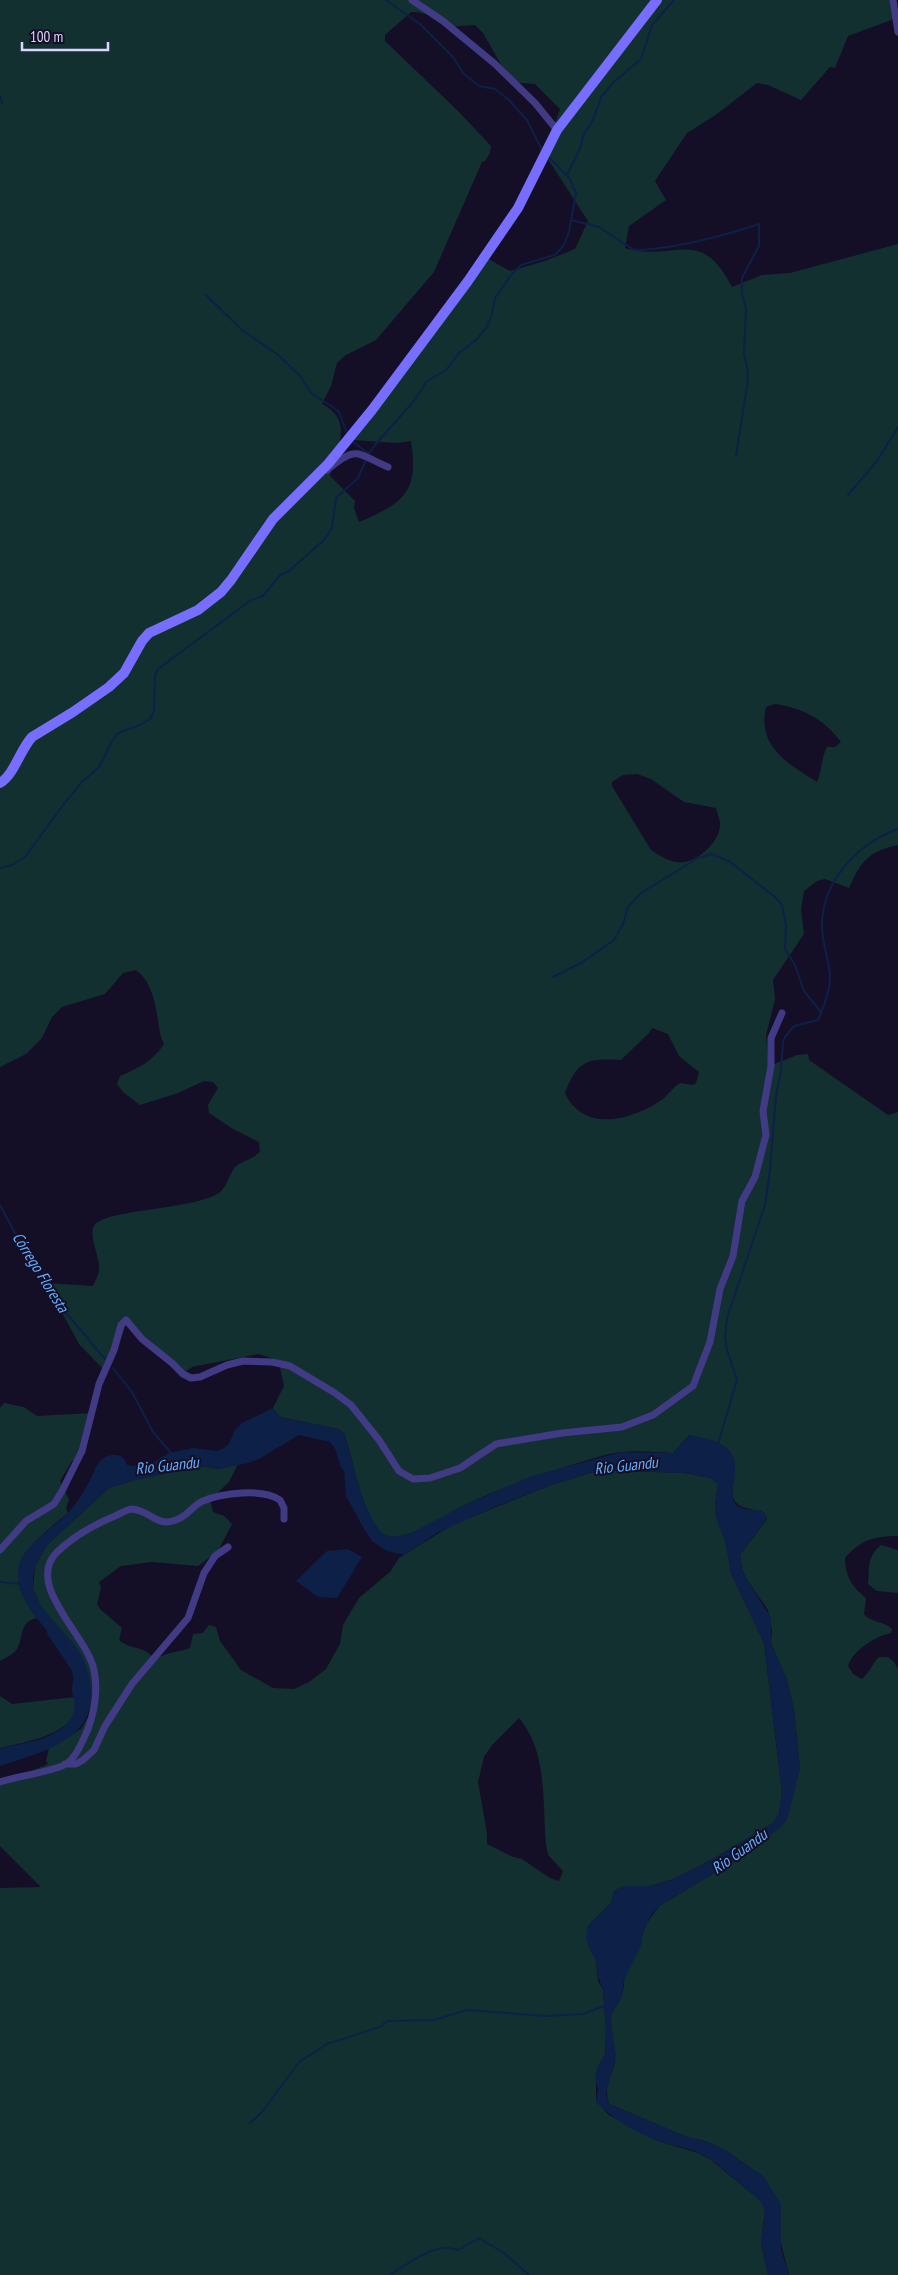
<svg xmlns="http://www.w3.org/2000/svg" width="898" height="2275" viewBox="0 0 898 2275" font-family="'PT Sans Narrow',sans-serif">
<rect width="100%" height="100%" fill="#140f26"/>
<!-- green -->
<path fill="#123030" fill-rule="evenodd" d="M 0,0 L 891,0 L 894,19 L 848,36 L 835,68 L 830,67 L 801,100 L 768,85 L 757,83 L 717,114 L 687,133 L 655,181 L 666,200 L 629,226 L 625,248 C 673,263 700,224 732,287 L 762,275 L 790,273 L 898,244 L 898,845 C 869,851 861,861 849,888 L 825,879 L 817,881 L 804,891 L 801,909 L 804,934 L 773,980 L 775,999 L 766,1036 L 769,1066 L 797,1055 L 808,1054 L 809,1060 L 888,1115 L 898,1112 L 898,1536 C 875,1536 860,1540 845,1558 C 845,1576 852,1587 866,1598 L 864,1614 C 871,1623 884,1621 892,1629 L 891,1633 C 876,1636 853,1650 848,1666 L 853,1674 L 862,1679 C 869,1673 872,1664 879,1657 L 888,1657 L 894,1662 L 898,1669 L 898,2275 L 789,2275 L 764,2177 L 725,2150 L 705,2141 L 687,2137 L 609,2104 C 602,2080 616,2074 615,2055 C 615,2042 609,2028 611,2016 C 614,2002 625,1999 624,1980 L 647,1923 L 659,1906 L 738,1859 L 785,1822 L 800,1768 L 794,1710 L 787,1680 L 771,1643 L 772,1630 L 768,1610 L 747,1580 L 742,1569 L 740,1555 L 767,1519 L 761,1511 C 722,1506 734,1494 735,1462 L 719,1443 L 689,1435 L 673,1453 C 656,1452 637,1450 620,1452 C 604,1454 588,1460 572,1465 C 535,1476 498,1489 463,1506 C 445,1515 401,1546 383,1534 C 363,1521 353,1457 344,1433 L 338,1429 L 280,1417 L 273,1408 L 284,1386 L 279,1363 L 275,1359 L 258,1354 L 192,1367 L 181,1375 L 126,1324 L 115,1356 L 103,1369 L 79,1344 L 46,1283 L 93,1286 C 95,1281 98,1276 99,1271 C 101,1259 88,1236 94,1226 C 104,1209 193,1210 219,1193 C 227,1187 229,1175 235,1167 C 241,1161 252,1161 260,1151 L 259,1142 L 233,1129 L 209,1113 L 208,1105 L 218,1088 L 213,1082 L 204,1081 L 178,1093 L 140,1105 L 123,1092 L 117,1084 L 120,1076 C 139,1068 153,1061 164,1044 L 161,1037 C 156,1014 156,985 136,970 L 123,973 L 105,994 L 62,1007 L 52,1017 L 42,1038 L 26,1054 L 0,1067 ZM 411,12 C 425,12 437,17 445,27 L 475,25 L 483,33 L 511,82 L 535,84 L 560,109 L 544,153 L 588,221 L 575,249 L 545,261 L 510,271 L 485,257 L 352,440 L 397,443 L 411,441 C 419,492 404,503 359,522 L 354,508 L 355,501 L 330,476 C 336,448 355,421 322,404 L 331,386 L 337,363 L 346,355 L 376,340 L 434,272 L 482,162 L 485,161 L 490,153 L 491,146 L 458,111 L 385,41 L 385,35 ZM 775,704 C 803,708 824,719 841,742 L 835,747 L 827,747 C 821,758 822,771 817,782 C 788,764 757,746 766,707 ZM 637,774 L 651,779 L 684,802 L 716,808 C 717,813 720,819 720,824 C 721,842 694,866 676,862 C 667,860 658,855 651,850 L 612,786 L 612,782 L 623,775 ZM 652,1028 L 668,1034 L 679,1056 L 699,1072 L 696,1083 L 693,1085 L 680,1083 C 673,1087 669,1094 663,1099 C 633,1120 584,1134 565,1093 C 577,1060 588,1058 621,1060 L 649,1033 Z
M 4,1403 L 24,1407 L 37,1416 L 92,1413 L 85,1454 L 72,1461 L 60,1481 L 69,1500 L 66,1508 L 68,1513 C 27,1546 0,1569 38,1618 C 19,1620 24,1637 17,1649 C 14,1654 5,1658 0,1661 L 0,1408 Z
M 238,1464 L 229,1482 L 210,1500 L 213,1512 L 224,1516 L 232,1524 L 218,1551 L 198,1566 L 152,1562 L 121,1566 L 99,1582 L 101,1588 L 97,1604 L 100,1609 L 122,1628 L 119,1640 C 131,1651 144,1644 155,1660 C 167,1651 178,1653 190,1648 L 193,1634 L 203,1633 L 209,1625 L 216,1627 L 220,1641 L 241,1670 L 273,1688 L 294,1689 L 309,1682 L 326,1669 L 340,1644 L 343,1625 L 359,1598 L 390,1572 L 399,1558 L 452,1525 L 551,1485 L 600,1470 L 684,1473 L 711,1478 L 718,1484 L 715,1504 L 715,1514 L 726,1543 L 731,1573 L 764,1643 L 782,1792 L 779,1814 L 773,1823 L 718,1856 L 674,1879 L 649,1886 L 624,1886 L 614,1891 L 611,1903 L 590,1924 L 587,1928 L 589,1946 L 596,1960 L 598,1981 L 603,1989 L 606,2030 L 605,2054 L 596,2074 L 596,2101 L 609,2115 L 661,2142 L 698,2153 L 711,2160 L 761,2201 L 765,2210 L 761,2243 L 768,2275 L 0,2275 L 0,1888 L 41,1887 L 0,1846 L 0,1784 L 48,1764 L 46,1761 L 49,1748 L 81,1729 L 89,1715 L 91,1692 L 57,1626 L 41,1607 L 33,1589 L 35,1566 L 47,1545 L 109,1488 L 135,1480 L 200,1466 L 219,1469 ZM 519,1718 C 548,1752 542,1802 546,1844 L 548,1855 L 563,1871 L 559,1881 L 550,1878 L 522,1859 L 513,1857 L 487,1844 L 487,1833 L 478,1782 L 484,1757 L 492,1745 Z
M 881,1545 L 898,1550 L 898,1593 L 877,1591 L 868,1584 C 870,1567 866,1558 881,1545 Z
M 0,1696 L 12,1704 L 75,1697 C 84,1734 24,1742 0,1748 Z"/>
<!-- water -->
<path fill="#0d2048" d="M 273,1408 L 280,1417 L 338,1429 L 344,1433 L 363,1500 L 374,1523 L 381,1532 L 390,1537 L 409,1534 L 465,1505 L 529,1477 L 621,1452 L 673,1453 L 689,1435 C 706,1438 732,1442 735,1463 C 736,1470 734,1479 733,1486 C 732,1492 732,1500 736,1505 C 744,1512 757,1508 765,1513 L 767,1518 L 740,1555 L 742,1569 L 747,1580 L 771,1618 L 771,1643 L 787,1680 L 794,1710 L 800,1768 L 788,1817 L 781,1827 L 738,1859 L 659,1906 L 651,1915 L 643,1932 L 641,1946 L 624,1980 L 622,1997 L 612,2014 L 611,2022 L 616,2056 L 606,2094 L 609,2104 L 687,2137 L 705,2141 L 725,2150 L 764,2177 L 781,2204 L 781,2250 L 789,2275 L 768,2275 L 761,2243 L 765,2211 L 761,2201 C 740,2186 724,2166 701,2154 C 689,2148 674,2146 661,2142 C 636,2133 615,2120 596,2102 L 598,2089 L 595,2079 L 598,2066 L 605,2054 L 606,2030 L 603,1989 L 598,1977 L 596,1960 L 586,1940 L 587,1928 L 590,1924 L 611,1903 L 614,1891 L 624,1886 L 649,1886 L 674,1879 L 718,1856 L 773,1823 L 779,1814 L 782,1792 L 764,1643 L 731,1573 L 726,1543 L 715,1514 L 715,1504 L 718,1484 L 711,1478 L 684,1473 L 600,1470 L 551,1485 L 492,1508 L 437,1533 L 404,1555 L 387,1551 L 372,1541 L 363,1527 L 346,1496 L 343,1457 L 341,1449 L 335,1443 L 299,1435 L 257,1460 L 248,1463 L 219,1469 L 200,1466 L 135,1480 L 109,1488 L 47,1545 L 35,1566 L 33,1577 L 33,1589 L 37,1599 C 48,1618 66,1632 78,1650 C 86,1662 90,1676 91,1690 C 95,1741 39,1753 0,1766 L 0,1748 C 24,1743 66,1739 74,1711 C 77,1702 71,1696 72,1688 C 73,1679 77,1675 74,1665 C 57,1633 10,1606 19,1565 C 22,1548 56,1525 68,1513 C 78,1502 87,1487 93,1474 C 95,1471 95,1467 98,1464 C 105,1453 123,1450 127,1465 L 133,1466 L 154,1462 L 169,1453 L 193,1448 L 217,1451 L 224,1448 L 229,1444 L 235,1430 L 242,1423 Z
M 348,1549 L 362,1557 L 337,1598 L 318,1597 L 296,1581 L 327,1551 Z"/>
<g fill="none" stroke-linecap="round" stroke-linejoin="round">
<!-- stream -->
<path stroke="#0d2048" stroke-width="2" d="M 386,0 L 420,24 L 453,57 L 463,73 L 479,86 L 495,89 L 509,100 L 527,120 L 542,150
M 0,96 L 2,103
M 567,175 L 580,148 L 584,134 L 593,120 L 601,97 L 614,82 L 641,59 L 652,25 L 674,0
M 571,220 L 599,227 L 634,250 L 641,250 C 682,247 720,237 759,224 L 759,246 L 742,278 L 742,294 L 746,308 L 744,355 L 747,367 L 748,380 L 736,456
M 206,295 L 242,330 L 277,354 L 301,377 L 311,393 L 334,408 L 339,412 L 347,433
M 352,441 L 369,454
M 368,455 L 375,445 L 413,402 L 427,381 L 446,370 L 459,353 L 476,340 L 486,328 L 491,318 L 495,298 L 511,275 L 521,265 L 555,255 L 564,245 L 569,232 L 576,193 L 570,179 L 549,157
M 848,495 L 877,461 L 898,427
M 0,868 L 12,865 L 25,857 L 63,805 L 82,782 L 99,767 L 112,741 L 118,733 L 140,725 L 151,718 L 154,711 L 155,675 L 158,669 L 239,609 L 251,600 L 263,596 L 280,575 L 289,571 L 324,540 L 332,528 L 336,498 L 358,478 L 366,460
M 553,977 L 581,963 L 614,940 L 623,924 L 628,907 L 641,893 L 698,858 L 712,854 L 730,862 L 774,896 L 782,905 L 786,925 L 785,949 L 795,965 L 804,991 L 821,1012
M 0,1205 L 25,1252 L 57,1302 L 105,1359
M 113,1368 L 132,1392 L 153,1432 L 172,1454
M 718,1444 L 737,1380 L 727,1350 L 725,1338 L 727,1318 L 765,1205 L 770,1170 L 776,1096 L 781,1070 L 783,1042 L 785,1037 L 794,1026 L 818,1020 C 824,1006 833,984 829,968 C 827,954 822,941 822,926 C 822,881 857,844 898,829
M 0,1582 L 20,1584
M 250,2123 L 262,2112 L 299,2062 L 327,2044 L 380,2027 L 387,2021 L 434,2020 L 467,2010 L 545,2016 L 583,2014 L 604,2006
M 389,2275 C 409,2264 435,2241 458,2250 L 479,2238 L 504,2253 L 529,2275"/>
<!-- river -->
<path stroke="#0d2048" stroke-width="10" d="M 332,1437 L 339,1445 L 346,1466
M 52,1632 L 77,1669 L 78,1677"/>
<!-- street -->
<path stroke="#413b85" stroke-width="7" d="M 412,0 L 443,21 L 495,64 L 535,103 L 557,130
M 893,0 L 898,32
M 327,470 C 357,445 356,453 388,467
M 0,1550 L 26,1521 L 54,1504 L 62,1491 L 82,1451 L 99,1384 L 114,1350 L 121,1325 L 126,1320 L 142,1339 L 172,1363 L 183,1374 L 191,1378 L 200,1377 L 227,1365 L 243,1361 L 272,1362 L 290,1366 L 335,1393 L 351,1405 L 379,1440 L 399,1471 L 413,1479 L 430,1478 L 460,1468 L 496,1444 L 562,1433 L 622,1427 L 653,1415 L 693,1386 L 710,1342 L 720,1289 L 733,1256 L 742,1201 L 755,1177 L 766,1135 L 763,1111 L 771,1066 L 771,1038 L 782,1013
M 65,1764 L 76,1764 L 83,1760 L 94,1750 L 105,1726 L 132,1684 L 188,1618 L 204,1573 L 215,1556 L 228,1547
M 0,1782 C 18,1776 52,1772 66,1764 C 76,1758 83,1740 88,1729 C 95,1710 98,1690 94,1670 C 87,1635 24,1585 57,1552 C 75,1535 93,1525 115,1516 C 120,1514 127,1509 132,1509 C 153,1511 158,1531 182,1517 C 189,1513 195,1504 203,1501 C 222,1493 263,1488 280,1500 L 284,1508 L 284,1519"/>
<!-- secondary -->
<path stroke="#776dfe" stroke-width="10" d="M 0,783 C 14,775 20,750 32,737 L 73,712 L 109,687 L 124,673 L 142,641 L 149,633 L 198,610 L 221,592 L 231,580 L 273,519 L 328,464 L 372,410 L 468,281 L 518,208 L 557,130 L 657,0"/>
</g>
<g text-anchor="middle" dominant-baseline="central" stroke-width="4" stroke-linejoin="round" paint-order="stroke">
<!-- water labels -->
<g font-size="16" font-style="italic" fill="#64affe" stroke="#140f26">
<text transform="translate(41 1272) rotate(58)">Córrego Floresta</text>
<text transform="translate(167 1465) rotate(-6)">Rio Guandu</text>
<text transform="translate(626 1465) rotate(-6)">Rio Guandu</text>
<text transform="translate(739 1851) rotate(-36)">Rio Guandu</text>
</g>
</g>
<!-- scale -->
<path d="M22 42v8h86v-8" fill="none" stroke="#dcd5ff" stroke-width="2.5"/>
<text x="30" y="42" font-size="15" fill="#dcd5ff" stroke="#140f26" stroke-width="4" paint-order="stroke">100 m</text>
</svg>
